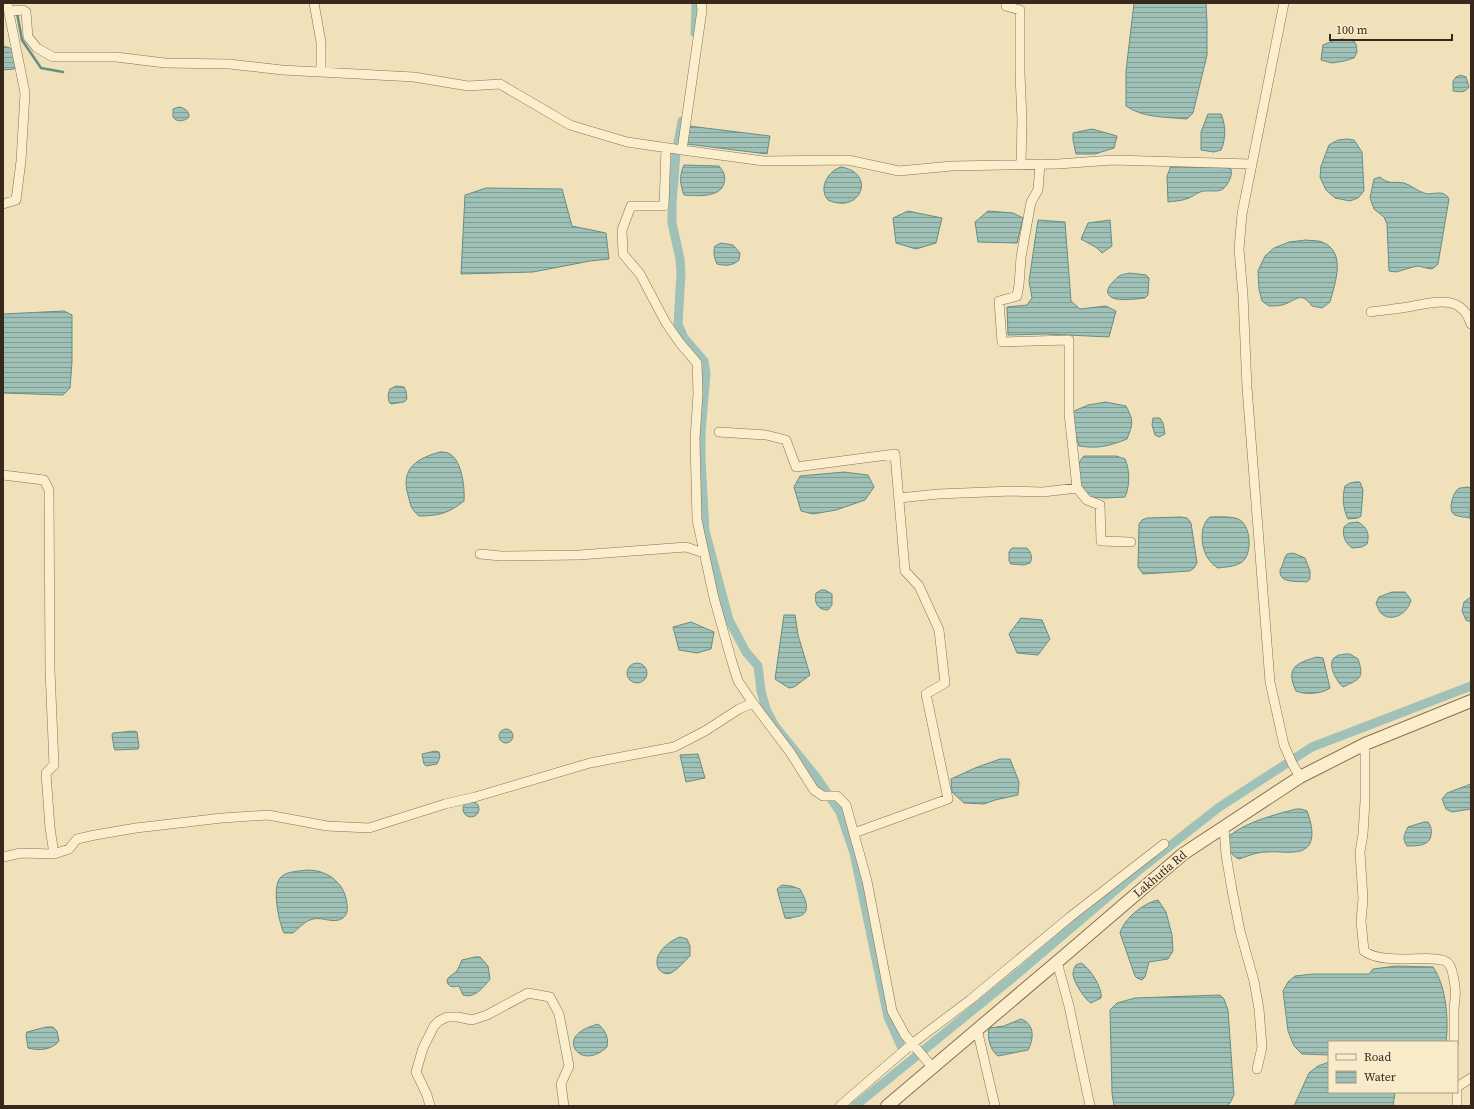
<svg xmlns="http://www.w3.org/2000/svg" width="1474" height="1109" viewBox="0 0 1474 1109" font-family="'Source Serif 4',serif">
<defs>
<pattern id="water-rules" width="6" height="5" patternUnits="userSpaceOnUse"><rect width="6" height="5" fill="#9fc1b7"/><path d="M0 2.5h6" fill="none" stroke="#829d94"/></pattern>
</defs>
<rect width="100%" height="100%" fill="#f1e1ba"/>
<!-- water -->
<path fill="url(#water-rules)" stroke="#668e85" d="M 1134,3 L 1206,3 L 1207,22 L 1207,55 L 1193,113 L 1187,119 C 1167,117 1143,118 1126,106 L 1126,71 Z
M 1343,39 L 1354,41 L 1356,44 L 1357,52 L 1354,58 L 1344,61 L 1332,63 L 1321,60 L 1323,45 L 1335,40 Z
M 3,46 L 10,48 L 13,51 L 16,65 L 14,69 L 3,70 Z
M 1461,75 L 1466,77 L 1469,87 C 1465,93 1460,92 1453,91 L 1453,81 L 1456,77 Z
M 179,107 C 185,108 189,111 189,117 C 184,122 176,122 173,117 L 173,109 Z
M 1208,114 L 1221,114 C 1226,125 1226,139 1221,150 L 1214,152 L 1201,150 L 1201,132 Z
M 689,126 L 770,136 L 767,154 L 687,144 Z
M 1092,129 L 1117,136 L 1114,148 L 1095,154 L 1076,154 L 1073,140 L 1073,133 Z
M 1347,139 L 1354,140 L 1362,152 L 1364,191 L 1358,198 L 1350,201 L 1335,198 L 1326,190 L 1320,177 L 1321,166 L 1329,145 L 1338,140 Z
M 684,165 L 719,166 C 724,172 726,176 724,183 C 721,198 695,196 684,195 C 680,184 679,176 684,165 Z
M 1171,166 L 1224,166 L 1231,169 C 1232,174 1231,177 1229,181 C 1221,197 1213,188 1200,192 C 1195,194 1191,198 1186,199 C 1181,201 1174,201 1168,202 L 1167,176 Z
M 841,167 C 877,173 861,215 828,200 C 818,188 828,171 841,167 Z
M 1380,177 C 1389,185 1393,181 1404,183 C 1411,185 1417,191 1424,193 C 1433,196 1443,188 1449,199 L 1438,264 L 1435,267 L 1431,269 L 1418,266 L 1413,267 L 1396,272 L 1389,271 L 1387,224 L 1384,217 L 1374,209 L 1370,198 L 1374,179 Z
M 486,188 L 562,189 L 572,226 L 606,233 L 609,259 L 590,261 L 533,272 L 461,274 L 465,195 Z
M 908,211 L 942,218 L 936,243 L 916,249 L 896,243 L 893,218 Z
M 988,211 L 1013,213 L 1023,218 L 1017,243 L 978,242 L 975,222 Z
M 1038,220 L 1065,222 L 1071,301 L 1080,309 L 1106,306 L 1116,311 L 1109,337 L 1047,334 L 1008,335 L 1007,307 L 1027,305 L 1032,298 L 1029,281 Z
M 1110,220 L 1112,246 L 1102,253 L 1097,248 L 1081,239 L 1088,223 Z
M 1306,240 C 1311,241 1317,240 1322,242 C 1347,252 1335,283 1330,302 L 1322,308 L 1312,306 C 1300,290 1297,301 1282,305 C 1278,306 1273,306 1269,306 L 1262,301 L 1259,289 L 1258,271 L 1265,256 L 1274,248 L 1289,242 Z
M 721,243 L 733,245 L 740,253 L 739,260 C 733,266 725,266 717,264 C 714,257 713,252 715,246 Z
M 1130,273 L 1146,275 L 1149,278 L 1148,295 L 1145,298 C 1137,299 1119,301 1113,298 C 1101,293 1112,282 1118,277 C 1121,274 1126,274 1130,273 Z
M 64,311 L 72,315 L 72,362 L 70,388 L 63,395 L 3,393 L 3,314 Z
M 396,386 L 404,387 L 406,391 L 407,399 L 404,402 L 391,404 L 389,402 L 388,395 L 390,389 Z
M 1106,402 L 1126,406 C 1134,421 1133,424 1127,439 C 1109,446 1099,449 1079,446 L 1073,427 L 1072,412 L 1088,405 Z
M 1153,418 L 1160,418 L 1163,423 L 1165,434 L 1159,437 L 1155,435 L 1152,425 Z
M 440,452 C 443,452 447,452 450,454 C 462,461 465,488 464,501 C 449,513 439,516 419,516 C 410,508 411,506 408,495 C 400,468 418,458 440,452 Z
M 1084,456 L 1116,456 L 1125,459 C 1130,470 1130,486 1125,497 L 1106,498 L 1088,497 L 1080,490 C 1079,478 1074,465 1084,456 Z
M 844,472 L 868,475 L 874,487 L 865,500 L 836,510 L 813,514 L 801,511 L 794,487 L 800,476 Z
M 1355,482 L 1360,482 L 1363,490 L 1361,516 L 1358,518 L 1348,519 C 1343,509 1342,497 1345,486 L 1350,483 Z
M 1467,487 L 1471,488 L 1470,518 C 1466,517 1459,517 1455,515 C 1447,511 1453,493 1458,489 C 1461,487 1464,488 1467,487 Z
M 1181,517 L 1187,518 L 1191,523 L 1197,563 L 1194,568 L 1190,571 L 1143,574 L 1138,567 L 1139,524 L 1142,520 L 1147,518 Z
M 1210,517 C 1218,517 1231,516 1238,519 C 1251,524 1253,554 1242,562 C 1235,567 1225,567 1218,568 C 1215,566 1212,564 1210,561 C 1201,551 1198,526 1210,517 Z
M 1358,522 C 1367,527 1370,534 1367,544 L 1362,547 L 1352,548 C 1345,543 1342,535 1344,527 L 1349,523 Z
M 1013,548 L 1027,548 C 1031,552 1033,558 1030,563 L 1024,565 L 1011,564 L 1009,561 L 1009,552 L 1011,549 Z
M 1293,553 L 1305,558 L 1310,571 L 1310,579 L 1307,582 C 1301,581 1284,583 1281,576 C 1280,574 1280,572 1280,570 C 1284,564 1283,559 1287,554 Z
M 821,590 L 825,590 L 832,594 L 832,605 L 828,610 C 817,610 814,602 816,593 Z
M 1392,592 L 1405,592 L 1411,600 C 1408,614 1390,624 1380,612 C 1378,609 1377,605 1376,603 L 1379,597 Z
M 1471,597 L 1471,622 L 1466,620 L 1462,611 L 1464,602 Z
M 784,615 L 795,615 L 798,635 L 810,675 L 794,687 L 789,688 L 775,679 Z
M 1021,618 L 1042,620 L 1050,639 L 1038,655 L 1017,653 L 1009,634 Z
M 691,622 L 714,632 L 711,649 L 697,653 L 679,650 L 673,627 Z
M 1350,654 L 1358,659 C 1365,679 1359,679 1343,687 C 1337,682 1327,665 1334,658 C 1338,654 1345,654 1350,654 Z
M 1317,657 L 1323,658 L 1330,688 C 1322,694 1305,695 1296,691 C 1285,668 1296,663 1317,657 Z
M627 673a10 10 0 1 1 20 0a10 10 0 1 1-20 0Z
M499 736a7 7 0 1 1 14 0a7 7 0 1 1-14 0Z
M 134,731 L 137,732 L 139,746 L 138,749 L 115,750 L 114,748 L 112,735 L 113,733 Z
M 435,751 L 439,752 L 440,757 L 437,764 L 426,766 L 424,764 L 422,754 Z
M 698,754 L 705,778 L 686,782 L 680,755 Z
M 1000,759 L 1010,759 L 1019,782 L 1018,795 L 995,800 L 984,804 L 964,803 L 952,792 L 951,779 L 975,768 Z
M 1471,784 L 1471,809 L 1452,812 L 1446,809 L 1442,799 L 1447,793 Z
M463 809a8 8 0 1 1 16 0a8 8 0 1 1-16 0Z
M 1296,809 L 1301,809 L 1307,811 C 1313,827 1318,851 1294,852 C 1285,853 1276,851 1266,852 C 1257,852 1248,856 1239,859 C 1229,855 1228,846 1229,836 C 1248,821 1274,815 1296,809 Z
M 1424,822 L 1428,822 C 1431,826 1432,830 1431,835 C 1430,846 1417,846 1407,846 C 1402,839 1404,835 1408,827 Z
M 308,870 C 328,870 346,884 347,905 C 348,910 347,915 343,918 C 333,925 321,915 310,920 C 304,922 298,929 293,933 L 284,933 C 279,923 271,886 281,877 C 287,871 300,871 308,870 Z
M 782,885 L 791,886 L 800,889 C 806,900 813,915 795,917 C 791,918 789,919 785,918 L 777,889 Z
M 1158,900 L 1166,912 L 1172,935 L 1173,951 L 1168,959 L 1149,962 L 1145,977 L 1142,980 L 1137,978 L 1135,976 L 1120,933 C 1124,919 1143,903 1158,900 Z
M 680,937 L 687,939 L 690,946 L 690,956 C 684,961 679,969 671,973 C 663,976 656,969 657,961 C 657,951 671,940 680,937 Z
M 475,957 L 480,957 L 488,966 L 490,979 C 484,987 474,999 463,995 L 459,986 C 453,987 450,988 447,982 L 448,978 L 457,971 L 462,960 Z
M 1081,963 C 1089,967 1103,988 1101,998 L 1091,1003 C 1085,1000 1073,981 1073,974 C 1073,971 1074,968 1076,965 Z
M 1396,966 L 1433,967 C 1446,985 1449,1020 1446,1042 L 1329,1042 L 1329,1055 L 1302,1054 L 1294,1046 L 1288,1031 L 1283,991 L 1288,982 L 1295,976 L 1313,974 L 1369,974 L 1373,969 Z
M 1220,995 L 1224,999 L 1228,1010 L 1234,1095 L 1230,1103 L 1226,1106 L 1114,1106 L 1112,1093 L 1110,1010 L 1117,1003 L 1135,998 Z
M 1021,1019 C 1035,1024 1034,1039 1028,1050 L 998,1056 C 990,1050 987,1038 989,1028 L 1004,1026 Z
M 598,1024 C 605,1030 609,1037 607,1047 C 584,1069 562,1045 580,1032 C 585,1028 592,1026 598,1024 Z
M 46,1027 L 53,1027 L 57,1031 L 59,1041 C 52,1050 39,1051 28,1048 L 26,1035 L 27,1032 Z
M 1329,1062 L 1329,1092 L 1395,1092 L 1393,1106 L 1294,1106 L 1309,1073 L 1318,1066 Z"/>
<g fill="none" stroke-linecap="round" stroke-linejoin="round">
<!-- stream -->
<path stroke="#668e85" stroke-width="2.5" d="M 17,13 L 22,40 L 41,68 L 63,72"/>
<!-- canal -->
<path stroke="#9fc1b7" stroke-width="9" d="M 695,33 L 696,3
M 678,143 L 682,121
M 676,154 L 672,203 L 672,223 L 680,259 L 681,273 L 678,324 L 684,338 L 704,361 L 706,373 L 701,432 L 701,460 L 705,531 L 729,620 L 746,652 L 758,666 L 761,691 L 766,709 L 775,726 L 817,778 L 840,812 L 854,853 L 888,1017 L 901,1046
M 855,1106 L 1016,975 L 1138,871 L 1218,808 L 1312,747 L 1471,686"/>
<defs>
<path id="minor" d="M 314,3 L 321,42 L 321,71
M 1006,3 L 1006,6 L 1020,10 L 1020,74 L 1022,120 L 1021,164
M 1284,3 L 1242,214 L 1239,249 L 1243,295 L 1247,388 L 1270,682 L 1284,745 L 1292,763 L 1300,777
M 9,11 L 23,10 L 26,12 L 28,37 L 37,48 L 53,57 L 116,57 L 165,63 L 229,64 L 282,70 L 414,77 L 468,86 L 500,84 L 570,125 L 627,142 L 682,150 L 764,161 L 848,160 L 899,171 L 952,166 L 1058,164 L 1113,160 L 1252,164
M 666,148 L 664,206 L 631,206 L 622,230 L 623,254 L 640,274 L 666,323 L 680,343 L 697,363 L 698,394 L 695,439 L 697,520 L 714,598 L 732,662 L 738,681 L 753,703
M 682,150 L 702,10 L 701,3
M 1040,164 L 1038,190 L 1031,202 L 1021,257 L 1019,285 L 1017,296 L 999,301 L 1002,342 L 1069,340 L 1069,413 L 1077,488
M 3,204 L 16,200 L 21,161 L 25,93 L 7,3
M 1371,312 C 1384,310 1396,309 1408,307 C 1432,303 1461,292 1471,324
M 719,432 L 766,435 L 786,440 L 796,467 L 895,454 L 905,571 L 919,586 L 939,630 L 945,683 L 926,694 L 948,799 L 854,833
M 3,475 L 44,480 L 49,490 L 50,670 L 54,765 L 46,773 L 50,828 L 54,854
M 899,498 L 938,494 L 1012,491 L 1043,492 L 1077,488 L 1087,500 L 1100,505 L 1101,541 L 1131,542
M 480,554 L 501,556 L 579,555 L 686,547 L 704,553
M 1365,744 L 1365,801 L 1363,834 L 1360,852 L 1363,899 L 1361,921 L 1364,951 C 1385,967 1438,952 1448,963 C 1453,968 1454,980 1455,987 C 1456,993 1455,1001 1454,1008 C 1454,1019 1454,1031 1454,1042
M 1224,827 L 1226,855 L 1232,890 L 1240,931 L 1254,981 L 1259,1009 L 1262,1047 L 1257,1069
M 3,857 L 21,853 L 54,854 L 69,849 L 77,839 L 95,835 L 136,828 L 222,818 L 268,815 L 327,826 L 369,828 L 445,804 L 475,797 L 590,763 L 674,747 L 705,731 L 739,709 L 753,703 L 790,752 L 814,790 L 823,796 L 837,796 L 846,805 L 867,881 L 892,1011 L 905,1035 L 933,1068
M 1057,962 L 1069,1006 L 1090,1106
M 977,1029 L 995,1106
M 1457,1091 L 1457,1087 L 1471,1078
M 430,1106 L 427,1095 L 416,1072 L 423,1048 L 434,1026 L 439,1021 L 447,1017 L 458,1017 L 472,1020 L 487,1015 L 528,993 L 550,997 L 559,1014 L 569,1066 L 561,1084 L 564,1106
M 840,1106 L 913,1043 L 970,1000 L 1070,917 L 1164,844
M 1457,1106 L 1457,1092"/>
<path id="tertiary" d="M 887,1106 L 1057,962 L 1183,854 L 1300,777 L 1365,744 L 1471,701"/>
</defs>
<!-- minor casing -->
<use href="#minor" stroke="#887153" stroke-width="10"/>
<!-- tertiary casing -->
<use href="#tertiary" stroke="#887153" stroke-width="14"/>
<!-- minor -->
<use href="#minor" stroke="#fbeecd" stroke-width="9"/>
<!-- tertiary -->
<use href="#tertiary" stroke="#fbeecd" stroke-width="12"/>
</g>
<g text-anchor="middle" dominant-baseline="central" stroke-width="3.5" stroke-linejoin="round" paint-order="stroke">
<!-- street labels -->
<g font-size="12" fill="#36281a" stroke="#f8ebca">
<text transform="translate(1160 874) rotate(-40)">Lakhutia Rd</text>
</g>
</g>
<!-- border -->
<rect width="1474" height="1109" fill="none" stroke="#36281a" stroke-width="8"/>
<!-- legend -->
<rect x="1328" y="1041" width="130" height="52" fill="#f8ebca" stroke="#aa9d84"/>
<rect x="1336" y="1054" width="20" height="6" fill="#fbeecd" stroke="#aa9d84"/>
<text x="1364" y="1061" font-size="12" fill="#36281a">Road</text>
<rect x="1336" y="1071" width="20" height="12" fill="url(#water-rules)" stroke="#aa9d84"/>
<text x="1364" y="1081" font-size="12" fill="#36281a">Water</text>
<!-- scale -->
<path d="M1330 34v6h122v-6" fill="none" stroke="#36281a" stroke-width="2"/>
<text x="1336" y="34" font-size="12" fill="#36281a" stroke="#f8ebca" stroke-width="3" paint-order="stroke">100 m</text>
</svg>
